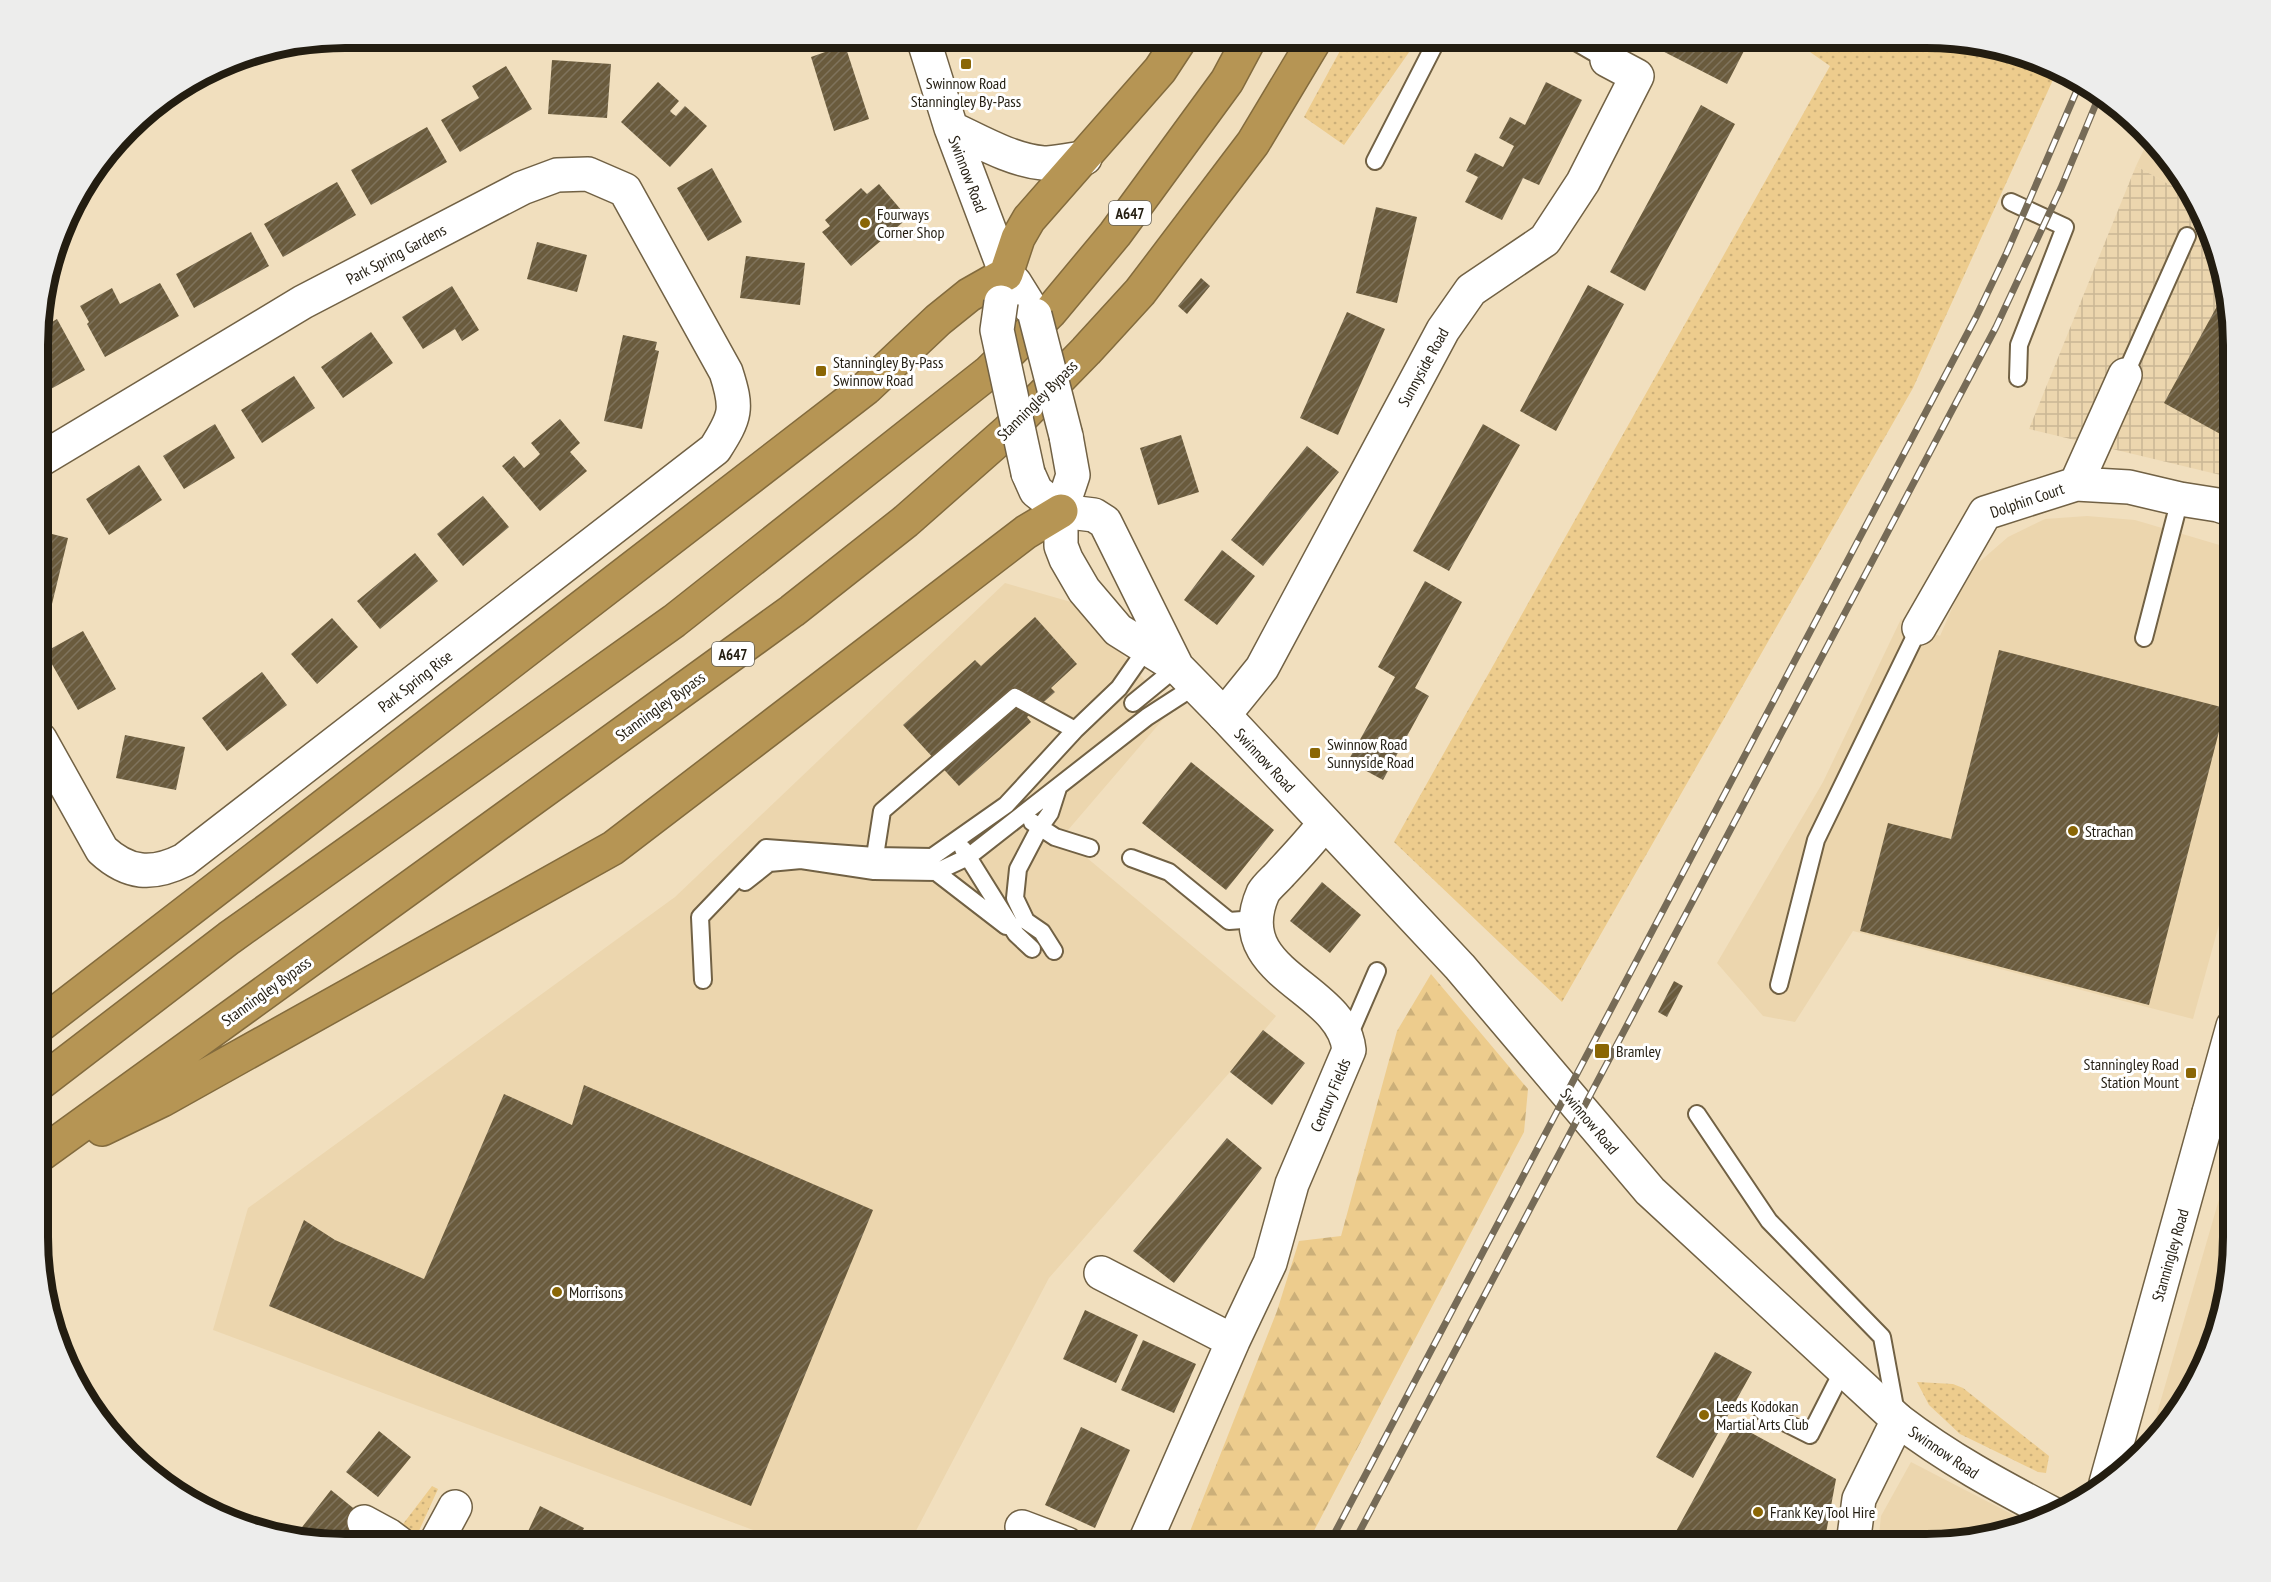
<svg xmlns="http://www.w3.org/2000/svg" width="2271" height="1582" viewBox="0 0 2271 1582" font-family="'PT Sans Narrow',sans-serif">
<defs>
<pattern id="industrial-grid" width="8" height="8" patternUnits="userSpaceOnUse" patternTransform="scale(1.5)"><rect width="8" height="8" fill="#ecd6ae"/><path d="M0 4h8M4 0v8" fill="none" stroke="#cab795"/></pattern>
<pattern id="grass-dots" width="8" height="8" patternUnits="userSpaceOnUse" patternTransform="scale(1.5)"><rect width="8" height="8" fill="#edcc8d"/><path d="M2 2h.1M6 6h.1" fill="none" stroke="#cbaf79" stroke-width="1.8" stroke-linecap="round"/></pattern>
<pattern id="forest-firs" width="22" height="20" patternUnits="userSpaceOnUse" patternTransform="scale(1.5)"><rect width="22" height="20" fill="#edcc8d"/><path d="M5 1l3.5 6h-7zM16 11l3.5 6h-7z" fill="#cbaf79"/></pattern>
<pattern id="building-hatch" width="6" height="6" patternUnits="userSpaceOnUse" patternTransform="scale(1.5)"><rect width="6" height="6" fill="#6a5b3d"/><path d="M-1 1l2-2M0 6l6-6M5 7l2-2" fill="none" stroke="#7f735c"/></pattern>
</defs>
<rect width="100%" height="100%" fill="#f1dfbe"/>
<!-- built -->
<path fill="#ecd6ae" d="M 2148,141 L 2192,192 L 2195,199 L 2136,166 Z
M 2087,516 L 2135,520 L 2233,549 L 2233,874 L 2193,1019 L 1853,931 L 1795,1022 L 1763,1016 L 1717,963 L 1823,782 L 1901,619 L 1940,636 L 1957,597 L 1977,564 L 2008,537 L 2045,519 Z
M 1005,583 L 1078,604 L 1171,710 L 1062,837 L 1276,1016 L 1230,1072 L 1049,1278 L 909,1544 L 791,1544 L 213,1330 L 248,1208 L 675,897 Z
M 2233,1151 L 2233,1257 L 2217,1336 L 2170,1424 L 2147,1448 Z
M 1911,1462 L 2031,1524 L 2005,1534 L 1926,1544 L 1878,1544 L 1881,1516 Z"/>
<!-- industrial -->
<path fill="url(#industrial-grid)" d="M 2136,166 L 2195,199 L 2223,265 L 2233,325 L 2233,478 L 2029,429 Z"/>
<!-- grass -->
<path fill="url(#grass-dots)" d="M 1347,38 L 1419,38 L 1344,145 L 1304,117 Z
M 1790,38 L 1946,38 L 2025,54 L 2057,71 L 1913,388 L 1562,1002 L 1394,842 L 1830,66 Z
M 1917,1382 L 1953,1384 L 1963,1388 L 2049,1456 L 2046,1473 L 2038,1472 L 1960,1434 L 1929,1405 Z
M 432,1486 L 438,1489 L 418,1533 L 407,1529 L 403,1524 Z"/>
<!-- forest -->
<path fill="url(#forest-firs)" d="M 1431,974 L 1528,1089 L 1524,1132 L 1307,1544 L 1185,1544 L 1277,1311 L 1299,1241 L 1341,1236 L 1397,1031 Z"/>
<!-- building -->
<path fill="url(#building-hatch)" d="M 1637,38 L 1733,38 L 1747,45 L 1727,84 Z
M 845,45 L 869,119 L 834,131 L 811,57 Z
M 552,60 L 611,64 L 607,118 L 548,114 Z
M 506,66 L 532,109 L 460,152 L 441,120 L 479,98 L 472,86 Z
M 658,82 L 679,101 L 670,111 L 673,114 L 676,116 L 685,106 L 707,126 L 670,167 L 621,122 Z
M 1546,82 L 1582,100 L 1539,185 L 1523,178 L 1502,220 L 1465,202 L 1478,177 L 1466,171 L 1475,153 L 1503,167 L 1514,146 L 1499,138 L 1510,117 L 1525,125 Z
M 1701,105 L 1735,124 L 1645,291 L 1610,272 Z
M 427,127 L 447,162 L 371,205 L 351,170 Z
M 712,168 L 742,222 L 708,241 L 677,188 Z
M 337,182 L 356,215 L 283,257 L 264,224 Z
M 879,184 L 908,218 L 851,266 L 822,232 L 830,226 L 825,220 L 861,188 L 867,194 Z
M 1376,207 L 1417,217 L 1397,303 L 1356,293 Z
M 251,232 L 269,266 L 194,308 L 176,274 Z
M 537,242 L 587,255 L 577,292 L 527,279 Z
M 746,256 L 805,263 L 800,305 L 740,298 Z
M 1201,278 L 1210,286 L 1187,314 L 1178,306 Z
M 160,283 L 179,316 L 105,357 L 87,324 L 89,322 L 80,306 L 112,288 L 120,304 Z
M 1588,285 L 1624,304 L 1556,431 L 1520,411 Z
M 452,286 L 479,330 L 462,341 L 455,329 L 423,349 L 402,317 Z
M 2227,288 L 2233,325 L 2233,441 L 2164,403 Z
M 1347,312 L 1385,329 L 1338,435 L 1300,418 Z
M 57,319 L 85,370 L 40,395 L 40,351 L 46,347 L 40,335 L 40,329 Z
M 371,332 L 393,363 L 343,398 L 321,367 Z
M 623,335 L 657,342 L 655,350 L 659,351 L 642,429 L 604,421 Z
M 294,376 L 315,408 L 262,443 L 241,410 Z
M 560,419 L 580,443 L 570,452 L 587,471 L 540,511 L 502,466 L 514,456 L 524,468 L 536,458 L 540,454 L 531,443 Z
M 215,424 L 235,458 L 184,489 L 163,456 Z
M 1483,424 L 1520,445 L 1449,571 L 1413,551 Z
M 1181,435 L 1199,492 L 1158,505 L 1140,448 Z
M 1307,446 L 1339,472 L 1263,566 L 1231,540 Z
M 139,465 L 162,500 L 109,535 L 86,499 Z
M 483,496 L 509,527 L 463,566 L 437,534 Z
M 40,531 L 68,538 L 52,604 L 40,601 Z
M 1222,550 L 1255,576 L 1217,625 L 1184,600 Z
M 415,553 L 438,581 L 380,629 L 357,601 Z
M 1425,581 L 1462,602 L 1415,688 L 1429,696 L 1383,780 L 1348,761 L 1395,677 L 1378,667 Z
M 1035,617 L 1077,664 L 1051,688 L 1055,692 L 1027,717 L 1031,722 L 959,786 L 903,725 L 975,660 L 981,666 Z
M 332,618 L 358,647 L 317,684 L 291,654 Z
M 83,631 L 116,689 L 78,710 L 45,652 Z
M 1999,650 L 2225,708 L 2149,1005 L 1860,931 L 1888,823 L 1951,839 Z
M 262,672 L 287,705 L 227,751 L 202,718 Z
M 125,735 L 185,747 L 176,790 L 116,778 Z
M 1191,762 L 1274,830 L 1226,890 L 1142,823 Z
M 40,868 L 48,881 L 40,886 Z
M 1322,882 L 1361,915 L 1330,953 L 1290,921 Z
M 1674,981 L 1683,986 L 1667,1017 L 1658,1012 Z
M 1263,1030 L 1305,1063 L 1272,1105 L 1230,1072 Z
M 584,1085 L 873,1210 L 751,1506 L 269,1306 L 304,1220 L 335,1240 L 424,1279 L 504,1094 L 572,1125 Z
M 1227,1138 L 1262,1168 L 1174,1283 L 1133,1251 Z
M 2233,1227 L 2233,1257 L 2221,1316 L 2210,1313 Z
M 1085,1310 L 1138,1335 L 1116,1383 L 1063,1359 Z
M 2209,1316 L 2220,1319 L 2217,1336 L 2192,1382 Z
M 1143,1340 L 1196,1364 L 1174,1413 L 1121,1390 Z
M 1715,1352 L 1752,1372 L 1693,1478 L 1656,1457 Z
M 1735,1424 L 1836,1479 L 1824,1544 L 1669,1544 Z
M 1081,1427 L 1130,1450 L 1095,1528 L 1045,1505 Z
M 379,1431 L 411,1457 L 378,1497 L 346,1472 Z
M 331,1490 L 363,1516 L 340,1544 L 312,1541 L 299,1531 Z
M 540,1506 L 584,1528 L 576,1544 L 522,1544 Z"/>
<g fill="none" stroke-linecap="round" stroke-linejoin="round">
<defs>
<path id="lane" d="M 1569,38 L 1607,60
M 1375,161 L 1438,38
M 2011,202 L 2065,227 L 2019,345 L 2018,378
M 2125,375 L 2187,236
M 2144,638 L 2180,499
M 1133,703 L 1177,667
M 1032,822 L 1055,837 L 1090,848
M 963,849 L 1016,934 L 1032,949
M 1131,858 L 1169,872 L 1229,921 L 1256,919
M 881,863 L 875,856 L 882,811 L 1015,697 L 1075,730
M 936,872 L 1006,926
M 745,882 L 769,863 L 801,860 L 874,871 L 936,872 L 968,857 L 1147,717 L 1195,686
M 1054,951 L 1042,932 L 1026,921 L 1015,898 L 1018,869 L 1040,827 L 1050,813 L 1058,788
M 703,980 L 700,917 L 766,848 L 875,856 L 932,857 L 1006,805 L 1075,730 L 1119,688 L 1147,648
M 1779,985 L 1816,840 L 1919,628
M 1348,1038 L 1377,971
M 1697,1114 L 1769,1221 L 1882,1337 L 1896,1413
M 1762,1411 L 1810,1435 L 1843,1370"/>
<path id="street" d="M 40,460 L 303,302 L 522,188 L 557,175 L 588,174 L 625,190 L 726,372 C 738,409 736,416 715,449 L 184,860 C 152,876 128,874 102,850 L 40,739
M 2076,484 L 2125,375
M 1919,628 L 1985,513 L 2076,484 L 2129,487 L 2180,499 L 2218,505 L 2233,510
M 1224,715 L 1262,668 L 1443,330 L 1471,290 L 1545,240 L 1583,182 L 1637,76 L 1607,60
M 2209,1113 L 2233,1128
M 1101,1273 L 1233,1341
M 364,1522 L 388,1535 L 400,1544
M 1022,1527 L 1067,1544
M 435,1544 L 455,1507
M 1144,1544 L 1233,1341 L 1270,1263 L 1292,1184 L 1349,1050 C 1343,986 1227,975 1263,893 C 1267,886 1276,879 1281,873 C 1296,857 1311,841 1324,824
M 1853,1544 L 1859,1499 L 1898,1420"/>
<path id="secondary" d="M 923,38 L 951,128 L 1006,274 L 1015,283 L 1035,315
M 951,128 C 979,141 1011,160 1043,163 C 1056,163 1071,159 1085,158
M 1066,436 L 1073,475 L 1061,511 L 1061,546 L 1066,559 L 1084,590 L 1118,630 L 1177,667 L 1224,715 L 1460,967 L 1650,1191 L 1898,1420 C 1949,1459 1998,1485 2055,1515
M 1028,473 L 1036,491 L 1061,511 L 1094,515 L 1105,522 L 1176,665
M 2106,1483 L 2233,1026"/>
<path id="highway" d="M 40,1025 L 866,388 L 938,320 L 969,295 L 1006,274 L 1018,238 L 1029,219 L 1160,70 L 1181,38
M 40,1083 L 229,938 L 674,621 L 989,372 L 1050,312 L 1115,234 L 1227,81 L 1250,38
M 102,1129 L 162,1100 L 613,848 L 1026,532 L 1061,511
M 40,1155 L 792,611 L 906,521 L 1007,432 L 1086,351 L 1140,292 L 1253,143 L 1316,38"/>
</defs>
<!-- lane casing -->
<use href="#lane" stroke="#716144" stroke-width="20"/>
<!-- street casing -->
<use href="#street" stroke="#716144" stroke-width="36"/>
<!-- secondary casing -->
<use href="#secondary" stroke="#716144" stroke-width="36"/>
<!-- highway casing -->
<use href="#highway" stroke="#836b3d" stroke-width="36"/>
<!-- lane -->
<use href="#lane" stroke="#fff" stroke-width="16"/>
<!-- street -->
<use href="#street" stroke="#fff" stroke-width="33"/>
<!-- secondary -->
<use href="#secondary" stroke="#fff" stroke-width="33"/>
<!-- highway -->
<use href="#highway" stroke="#b69554" stroke-width="33"/>
<defs>
<path id="rail" d="M 1329,1544 L 1976,317 L 2007,252 L 2080,83
M 1353,1544 L 1996,327 L 2061,188 L 2100,94"/>
</defs>
<!-- rail casing -->
<use href="#rail" stroke="#766b57" stroke-width="7"/>
<!-- rail -->
<use href="#rail" stroke="#fff" stroke-width="4.5" stroke-dasharray="14" stroke-linecap="butt"/>
<defs>
<path id="secondary-bridge" d="M 1001,302 L 997,330 L 1028,473
M 1035,315 L 1066,436"/>
</defs>
<!-- secondary-bridge casing -->
<use href="#secondary-bridge" stroke="#716144" stroke-width="36" stroke-linecap="butt"/>
<!-- secondary-bridge -->
<use href="#secondary-bridge" stroke="#fff" stroke-width="33"/>
</g>
<!-- markers -->
<g fill="#8a6605" stroke="#fff" stroke-width="2">
<rect x="960" y="58" width="12" height="12" rx="3"/>
<circle cx="865" cy="223" r="6"/>
<rect x="815" y="365" width="12" height="12" rx="3"/>
<rect x="1309" y="747" width="12" height="12" rx="3"/>
<circle cx="2073" cy="831" r="6"/>
<rect x="1594" y="1043" width="16" height="16" rx="3"/>
<rect x="2185" y="1067" width="12" height="12" rx="3"/>
<circle cx="557" cy="1292" r="6"/>
<circle cx="1704" cy="1415" r="6"/>
<circle cx="1758" cy="1512" r="6"/>
</g>
<g text-anchor="middle" dominant-baseline="central" stroke-width="6" stroke-linejoin="round" paint-order="stroke">
<!-- shield labels -->
<g fill="#fff" stroke="#656158" stroke-width="1.5">
<rect x="1109" y="201" width="42" height="24" rx="4.5"/>
<rect x="712" y="642" width="42" height="24" rx="4.5"/>
</g>
<g font-size="15" font-weight="bold" fill="#231d11">
<text x="1130" y="213">A647</text>
<text x="733" y="654">A647</text>
</g>
<!-- poi labels -->
<g font-size="16" fill="#231d11" stroke="#fff" text-anchor="start">
<text x="966" y="83" text-anchor="middle">Swinnow Road<tspan x="966" dy="18">Stanningley By-Pass</tspan></text>
<text x="877" y="214">Fourways<tspan x="877" dy="18">Corner Shop</tspan></text>
<text x="833" y="362">Stanningley By-Pass<tspan x="833" dy="18">Swinnow Road</tspan></text>
<text x="1327" y="744">Swinnow Road<tspan x="1327" dy="18">Sunnyside Road</tspan></text>
<text x="2085" y="831">Strachan</text>
<text x="1616" y="1051">Bramley</text>
<text x="2179" y="1064" text-anchor="end">Stanningley Road<tspan x="2179" dy="18">Station Mount</tspan></text>
<text x="569" y="1292">Morrisons</text>
<text x="1716" y="1406">Leeds Kodokan<tspan x="1716" dy="18">Martial Arts Club</tspan></text>
<text x="1770" y="1512">Frank Key Tool Hire</text>
</g>
<!-- street labels -->
<g font-size="16" fill="#231d11" stroke="#fff">
<text transform="translate(968 174) rotate(69)">Swinnow Road</text>
<text transform="translate(396 254) rotate(-28)">Park Spring Gardens</text>
<text transform="translate(1423 367) rotate(-61)">Sunnyside Road</text>
<text transform="translate(1037 400) rotate(-45)">Stanningley Bypass</text>
<text transform="translate(2027 500) rotate(-19)">Dolphin Court</text>
<text transform="translate(415 681) rotate(-38)">Park Spring Rise</text>
<text transform="translate(660 706) rotate(-36)">Stanningley Bypass</text>
<text transform="translate(1265 760) rotate(47)">Swinnow Road</text>
<text transform="translate(266 991) rotate(-36)">Stanningley Bypass</text>
<text transform="translate(1330 1095) rotate(-67)">Century Fields</text>
<text transform="translate(1590 1121) rotate(50)">Swinnow Road</text>
<text transform="translate(2170 1255) rotate(-74)">Stanningley Road</text>
<text transform="translate(1944 1452) rotate(34)">Swinnow Road</text>
</g>
</g>
<!-- crop -->
<path d="M0 0H2271V1582H0ZM345 48H1926A297 297 0 0 1 2223 345V1237A297 297 0 0 1 1926 1534H345A297 297 0 0 1 48 1237V345A297 297 0 0 1 345 48Z" fill="#ededec" fill-rule="evenodd"/>
<path fill="none" stroke="#231d11" stroke-width="8" d="M345 48H1926A297 297 0 0 1 2223 345V1237A297 297 0 0 1 1926 1534H345A297 297 0 0 1 48 1237V345A297 297 0 0 1 345 48Z"/>
</svg>
